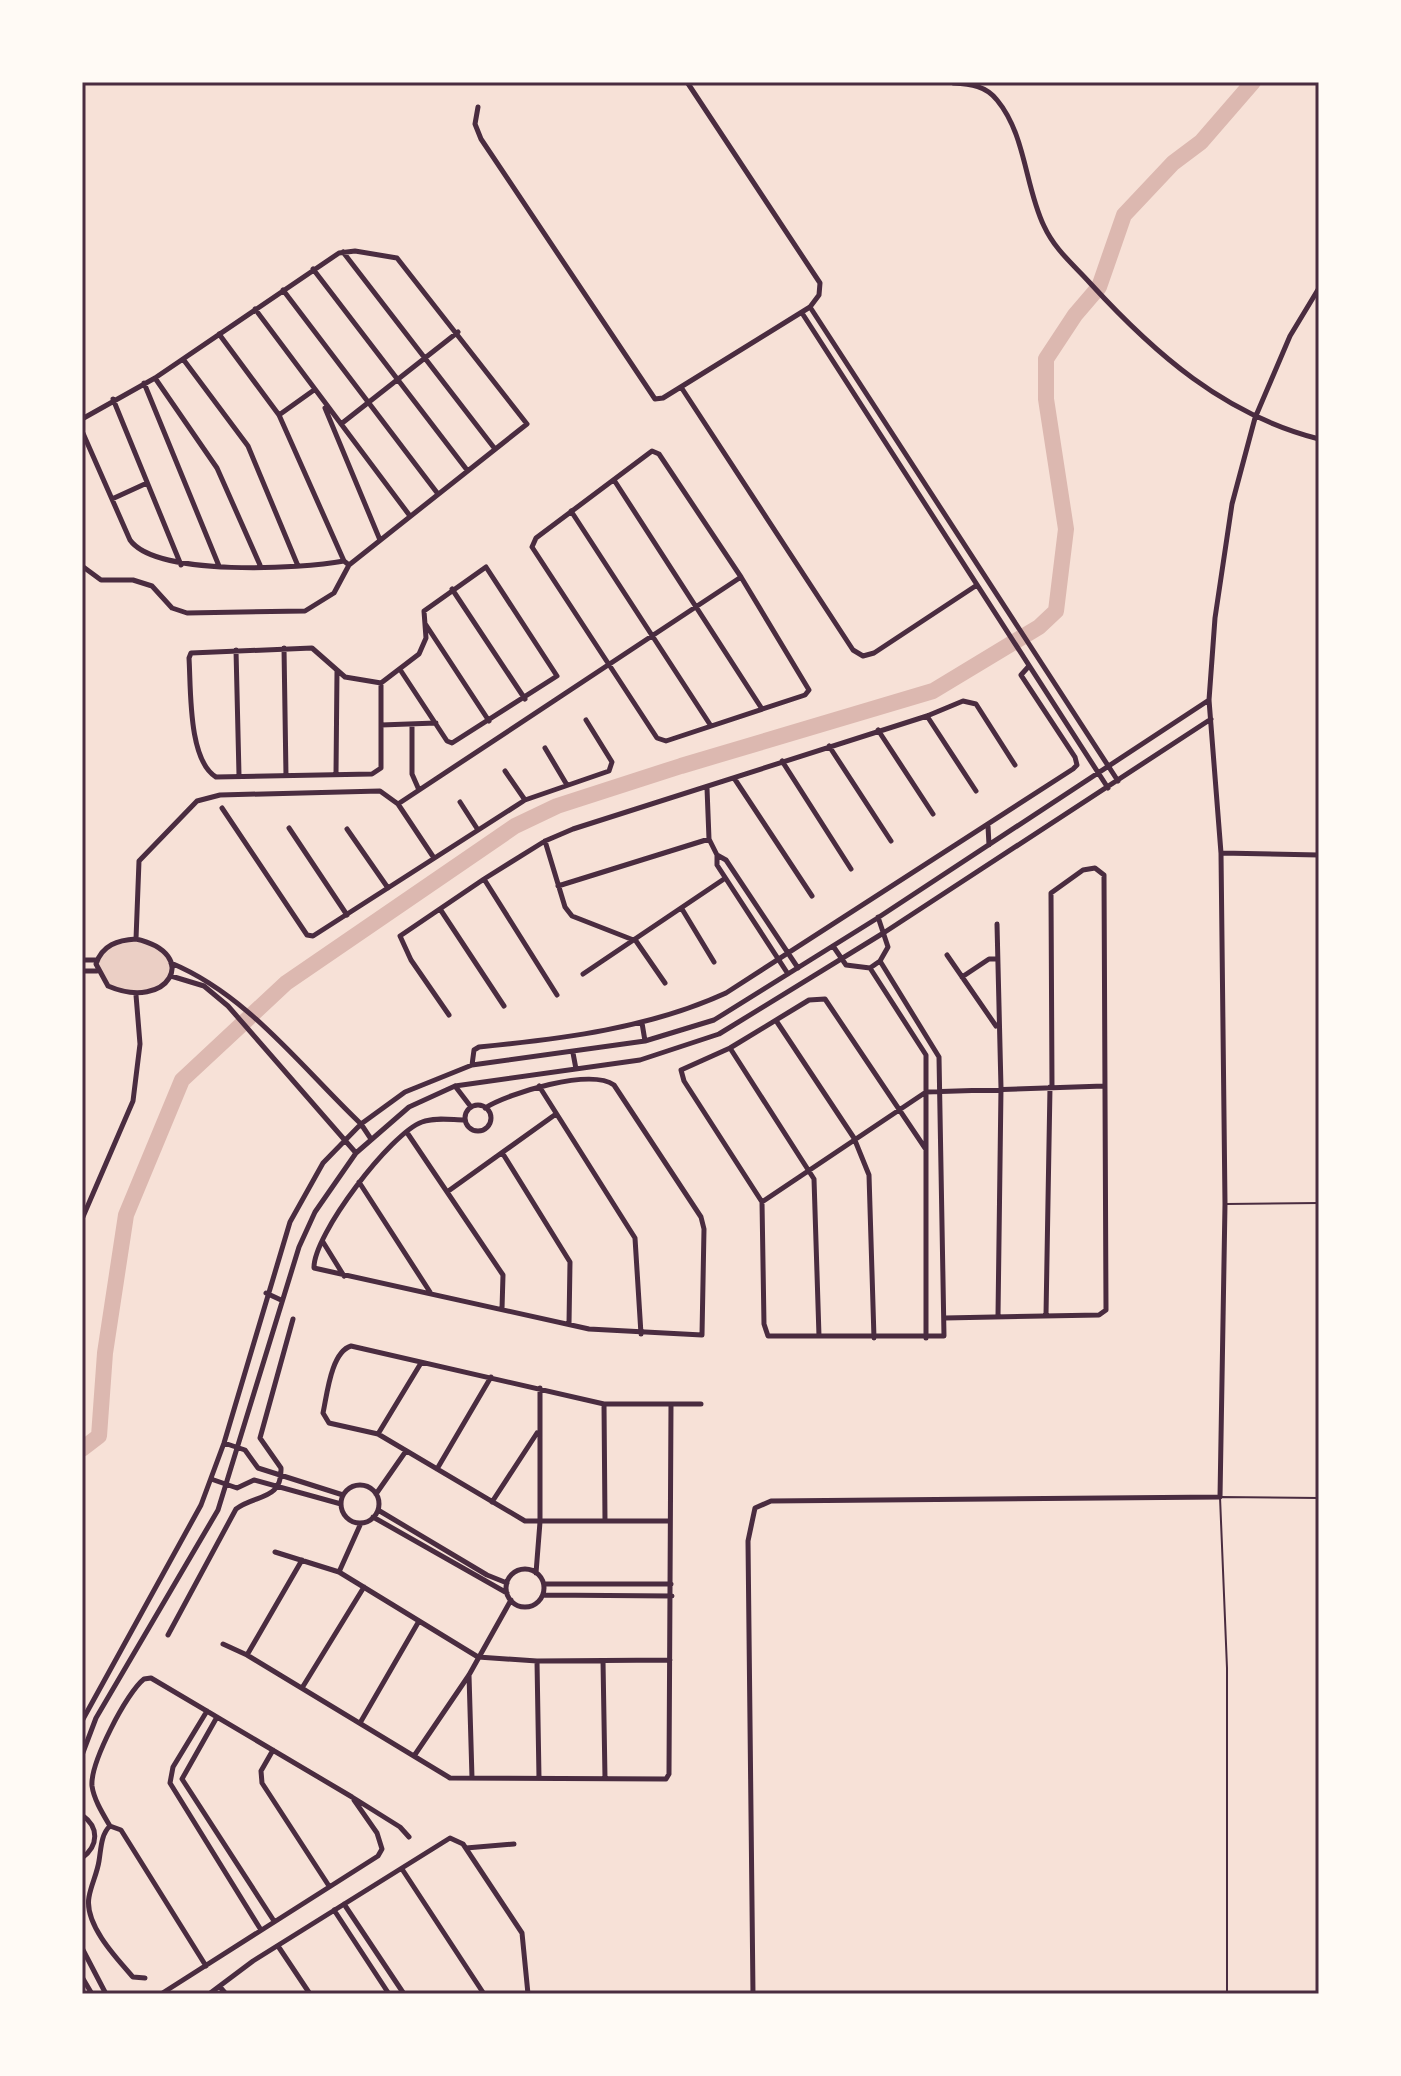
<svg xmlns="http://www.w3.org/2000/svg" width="1401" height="2076" viewBox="0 0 1401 2076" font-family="Cabin,sans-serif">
<rect width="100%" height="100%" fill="#f7e1d7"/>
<!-- green -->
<path fill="#ebcfc5" d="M 137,940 C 155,948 172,952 171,975 C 147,996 138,994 109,985 L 97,964 C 105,946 119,944 137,940 Z"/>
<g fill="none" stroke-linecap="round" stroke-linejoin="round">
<!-- river -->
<path stroke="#dcb8b0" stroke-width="16" d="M 82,1449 L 99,1436 L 105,1353 L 126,1215 L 182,1080 L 286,983 L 515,826 L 557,806 L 681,766 L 933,691 L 1039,627 L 1056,611 L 1066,529 L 1046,399 L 1046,359 L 1075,315 L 1099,287 L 1124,215 L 1173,163 L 1201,142 L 1253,82"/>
<!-- service -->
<path stroke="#4a2c40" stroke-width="2" d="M 1226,1204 L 1319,1203
M 1227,1994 L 1227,1668 L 1220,1497 L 1319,1498"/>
<!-- minor -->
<path stroke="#4a2c40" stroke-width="5" d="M 953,83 C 971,84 986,86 997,100 C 1026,135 1025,187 1044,226 C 1055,250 1073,264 1090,283 C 1154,353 1224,415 1319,439
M 478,107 L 475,124 L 481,139 L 655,399 L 663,398 L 810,307 L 819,295 L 820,283 L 687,82
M 343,252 L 495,449
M 313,269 L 467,470
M 283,290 L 438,494
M 810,307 L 1118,781
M 255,309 L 410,516
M 802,313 L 1108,788
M 219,334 L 279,415 L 344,561
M 183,359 L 248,446 L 298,566
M 155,378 L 217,468 L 260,565
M 144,383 L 219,566
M 681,387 L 853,650 L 863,656 L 874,653 L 977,585
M 113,399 L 181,565
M 325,408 L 380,540
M 279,415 L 314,390
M 82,419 L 155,378 L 339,253 L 355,251 L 397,258 L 527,424 L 349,565
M 341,424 L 458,332
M 82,431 L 130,540 C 156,577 302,569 344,561 L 349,565
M 652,451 L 659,454 L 741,577 L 809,690 L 805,695 L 666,741 L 657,738 L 532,547 L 536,538 Z
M 614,480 L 762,709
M 112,499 L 147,483
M 571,511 L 711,726
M 82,566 L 101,580 L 133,580 L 152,586 L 172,608 L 187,613 L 305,611 L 334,593 L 349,565
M 452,589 L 525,699
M 426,625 L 489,721
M 284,648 L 286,776
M 236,650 L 239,775
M 381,683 L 381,768 L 372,774 L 216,777 C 188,760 191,689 189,658 L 191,653 L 312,648 L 345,677 L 381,683 L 419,654 L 426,638 L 424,611 L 486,567 L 557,676 L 452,743 L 447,741 L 401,671
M 927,716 L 976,791
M 381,725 L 436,723
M 412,726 L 412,774 L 419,790
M 878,730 L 933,814
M 829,746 L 891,841
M 545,748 L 567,785
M 782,761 L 851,869
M 505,771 L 525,800
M 336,774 L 337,671
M 734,778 L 812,896
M 707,788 L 709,839 L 717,855 L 717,865 L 788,974
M 460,802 L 478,830
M 398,804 L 434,858
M 222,808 L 307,935 L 313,936 L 525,800 L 609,771 L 612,762 L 586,720
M 988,826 L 989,845
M 289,828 L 347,915
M 347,829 L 388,888
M 545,841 L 565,907 L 572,916 L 636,941 L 665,983
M 1221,853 L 1319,855
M 717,855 L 726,860 L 798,968
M 484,879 L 557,995
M 558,886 L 709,839
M 440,909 L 504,1006
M 682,909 L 714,962
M 997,924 L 1001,1088 L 998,1316
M 136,939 L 139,861 L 197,801 L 220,795 L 380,791 L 398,804 L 741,577
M 136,939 C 202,954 168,1012 108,986 L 96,964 C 102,945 118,940 136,939 Z
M 833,946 L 846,965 L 870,968 L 880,961 L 888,947 L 878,917
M 947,955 L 996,1026
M 82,960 L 97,960
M 880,961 L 939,1057 L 944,1336 L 768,1336 L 764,1324 L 762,1202 L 684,1081 L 681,1070 L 730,1048 L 809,1000 L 825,999 L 925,1148
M 171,963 C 248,995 301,1067 361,1124 L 371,1139
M 870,968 L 926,1055 L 926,1338
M 82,971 L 97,971
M 583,974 L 724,879
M 171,976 L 204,986 L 228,1006 L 356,1153
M 962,977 L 989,959 L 997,959
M 449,1015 L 411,960 L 400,936 L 484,879 L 545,841 L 573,829 L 927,716 L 963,701 L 976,704 L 1015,765
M 777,1022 L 854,1138 L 869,1175 L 874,1338
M 642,1023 L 645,1041
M 730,1048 L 814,1179 L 819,1336
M 573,1053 L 576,1069
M 472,1065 L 474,1050 L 479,1047 C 562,1039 650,1028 726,993 L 1073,769 L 1077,765 L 1075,757 L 1021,675 L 1029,666
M 455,1086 L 471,1107
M 539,1086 L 635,1238 L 641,1334
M465 1118a13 13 0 1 1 26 0a13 13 0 1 1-26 0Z
M 465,1120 C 452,1120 435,1117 422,1122 C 391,1133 313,1235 314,1268 L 589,1329 L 702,1335 L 704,1229 L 701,1217 L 614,1085 C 590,1068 509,1093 485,1108
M 408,1134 L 503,1275 L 502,1309
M 503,1154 L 570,1262 L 569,1324
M 359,1182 L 430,1292
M 447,1192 L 556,1114
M 762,1202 L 926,1092 L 1104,1086
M 82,1219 L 133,1101 L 140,1044 L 136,995
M 323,1242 L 344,1276
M 266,1293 L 281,1300
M 1046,1315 L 1050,1087
M 945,1318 L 1099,1315 L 1106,1310 L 1104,875 L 1095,868 L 1083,870 L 1051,893 L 1052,1087
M 604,1404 L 605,1521
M 378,1434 L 421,1363
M 224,1443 L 245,1450 L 258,1468 L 343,1495
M 437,1469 L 491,1377
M 211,1479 L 237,1488 L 254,1480 L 341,1504
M341 1504a19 19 0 1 1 38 0a19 19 0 1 1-38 0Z
M 376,1494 L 406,1451
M 492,1502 L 537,1433
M 378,1510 L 487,1575 L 507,1583
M 373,1517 L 507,1593
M 670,1521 L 525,1521 L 378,1434 L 329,1423 L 323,1413 C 327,1395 331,1352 351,1346 L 604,1404 L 701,1404
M 275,1552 L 339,1572 L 478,1657 L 537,1661 L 670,1660
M506 1588a19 19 0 1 1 38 0a19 19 0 1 1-38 0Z
M 339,1572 L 361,1523
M 536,1573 L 540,1522 L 540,1388
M 544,1584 L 671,1584
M 543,1595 L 672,1596
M 168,1635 L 236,1509 C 256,1494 282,1501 281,1468 L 260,1438 L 293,1319
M 223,1644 L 247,1655 L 450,1778 L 666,1779 L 669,1774 L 671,1404
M 247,1655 L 302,1560
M 537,1661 L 539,1778
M 603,1661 L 605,1778
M 469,1675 L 472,1778
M 302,1688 L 364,1587
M 207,1711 L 173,1767 L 170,1783 L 261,1930
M 217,1717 L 182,1779 L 274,1921
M 82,1721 L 201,1505 L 224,1443 L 290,1222 L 323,1163 L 361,1124 L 405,1092 L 472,1065 L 645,1041 L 714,1020 L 876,919 L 1209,700
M 360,1723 L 419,1621
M 273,1750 L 261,1771 L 262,1783 L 329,1886
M 82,1755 L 96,1718 L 218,1510 L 299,1247 L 315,1212 L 356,1153 L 409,1107 L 455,1086 L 640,1060 L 719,1034 L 885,932 L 1211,719
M 414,1756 L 469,1675 L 511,1600
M 82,1815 C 99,1827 99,1845 82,1858
M 110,1826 C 101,1834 101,1849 99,1861 C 97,1874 91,1885 89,1897 C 84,1924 116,1958 133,1977 L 145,1978
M 466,1848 L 514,1844
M 402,1869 L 484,1994
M 344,1904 L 404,1994
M 334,1910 L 389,1994
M 278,1946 L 310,1994
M 82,1948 L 106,1994
M 206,1966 L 121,1830 L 110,1826 C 103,1814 94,1800 92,1786 C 90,1763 127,1692 144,1679 L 151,1678 L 352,1797 L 400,1827 L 409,1837
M 82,1977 L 92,1994
M 220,1987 L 226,1994
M 161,1994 L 378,1856 L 382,1849 L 377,1833 L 354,1800
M 209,1994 L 253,1961 L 450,1838 L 463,1844 L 522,1933 L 528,1994
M 753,1994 L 748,1541 L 755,1508 L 771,1501 L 1220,1497 L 1225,1204 L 1221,853 L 1209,700 L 1215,618 L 1232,504 L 1255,418 L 1290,336 L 1319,288"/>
</g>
<!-- border -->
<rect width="1401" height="2076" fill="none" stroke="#fffaf5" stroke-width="168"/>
<rect x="84" y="84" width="1233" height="1908" fill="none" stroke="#4a2c40" stroke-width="3"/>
</svg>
